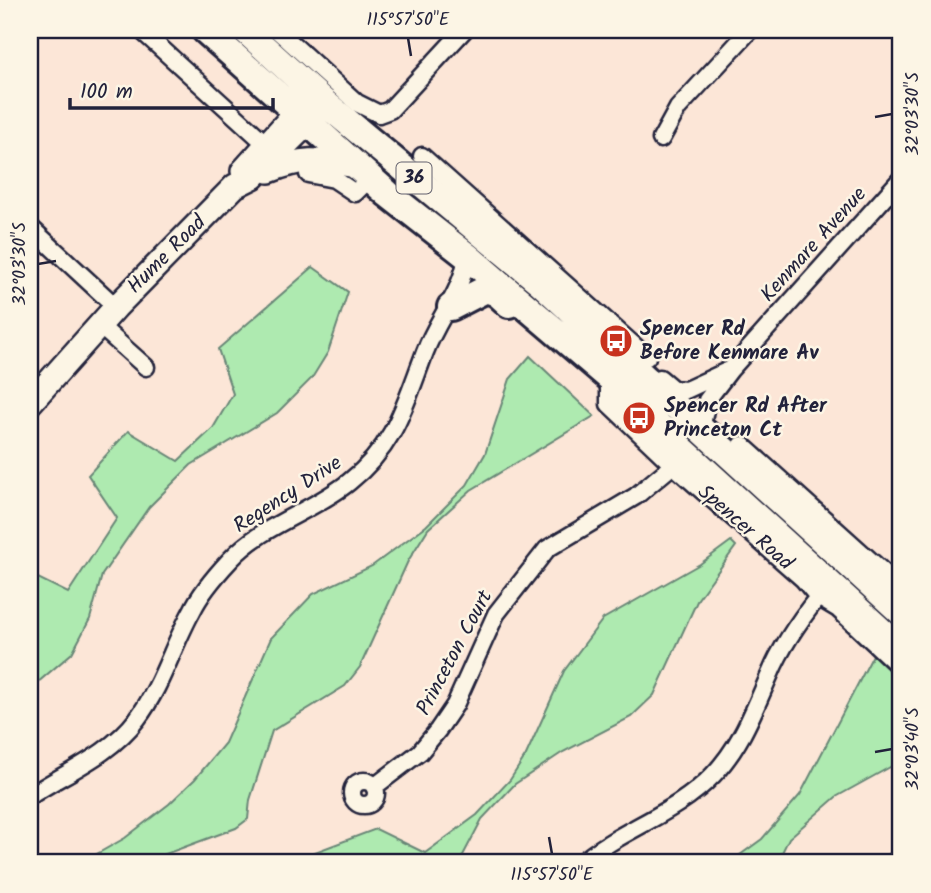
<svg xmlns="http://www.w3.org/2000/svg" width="931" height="893" viewBox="0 0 931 893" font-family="Kalam,sans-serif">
<rect width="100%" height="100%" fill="#fce6d7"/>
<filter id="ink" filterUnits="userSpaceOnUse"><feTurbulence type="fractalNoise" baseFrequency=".0143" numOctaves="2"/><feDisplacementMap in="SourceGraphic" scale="14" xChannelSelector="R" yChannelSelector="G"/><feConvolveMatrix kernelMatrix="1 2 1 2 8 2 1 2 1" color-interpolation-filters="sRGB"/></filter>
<g filter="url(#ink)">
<!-- green -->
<path fill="#aeeab0" stroke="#688676" stroke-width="2" d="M 313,267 L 348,292 L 328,352 L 312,378 L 277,413 L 191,465 L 149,507 L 102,575 L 90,619 L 72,653 L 30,689 L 30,574 L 68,593 L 117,518 L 88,475 L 128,431 L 178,461 L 213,428 L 233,394 L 218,349 Z
M 530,356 L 594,416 L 471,490 L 428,529 L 408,561 L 360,667 L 345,686 L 272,731 L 250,800 L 248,819 L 236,828 L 160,856 L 157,863 L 81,863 L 125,838 L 169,804 L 195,779 L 225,743 L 271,638 L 313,594 L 372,566 L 426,526 L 467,485 L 485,454 L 510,379 Z
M 731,541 L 736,546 L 698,599 L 654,695 L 631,717 L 563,752 L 515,784 L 482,819 L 459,863 L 286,863 L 376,829 L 425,853 L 477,815 L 510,780 L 526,755 L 564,671 L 603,619 L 700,564 Z
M 873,655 L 901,682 L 901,761 L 836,797 L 789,838 L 777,863 L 729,863 L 762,839 L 800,795 Z"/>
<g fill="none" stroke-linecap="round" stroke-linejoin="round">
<defs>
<path id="street" d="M 141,30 L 266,144
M 277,30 L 357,103 L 379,114
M 379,114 L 390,110 L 464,30
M 661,139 L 678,108 L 750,30
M 422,156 L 647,357
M 308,174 L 334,179 L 355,193 L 370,178
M 30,227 L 116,307
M 99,325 L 146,367
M 609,377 L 609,404 L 673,465 L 803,579 L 818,597 L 838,609 L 901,668
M 660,378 L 673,389 L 686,390 L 727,371
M 701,430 L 707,400 L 730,370 L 901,179
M 742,445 L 901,588
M352 793a12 12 0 1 1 24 0a12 12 0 1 1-24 0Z
M 374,787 L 420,752 L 438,730 L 455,705 L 496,614 L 547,549 L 636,496 L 673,465
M 30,796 C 66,772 110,755 137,719 C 162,686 172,647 192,611 C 201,592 216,575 230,560 C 263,524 312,512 349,482 C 396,445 405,404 425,352 C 438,317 462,293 467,256
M 581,863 C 622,829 676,814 713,775 C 741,746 754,710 770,674 C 782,645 799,621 818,597
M 893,863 L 901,858"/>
<path id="secondary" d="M 243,171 L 307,100
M 269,171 C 305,156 320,160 357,166
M 30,403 L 116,307 L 235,186 L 253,177 L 319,112"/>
<path id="primary" d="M 205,30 L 388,194 L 467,256 L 609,377 L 683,450 L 901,649
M 245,30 L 326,104 L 540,282 L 901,612
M 451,307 L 486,289 L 497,293 L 509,304"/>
</defs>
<!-- street casing -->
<use href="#street" stroke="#22223b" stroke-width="21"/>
<!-- secondary casing -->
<use href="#secondary" stroke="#22223b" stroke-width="28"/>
<!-- primary casing -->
<use href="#primary" stroke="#22223b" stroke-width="32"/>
<!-- street -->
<use href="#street" stroke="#fcf5e5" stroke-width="16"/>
<!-- secondary -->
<use href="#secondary" stroke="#fcf5e5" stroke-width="23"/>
<!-- primary -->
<use href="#primary" stroke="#fcf5e5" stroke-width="26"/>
</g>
</g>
<!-- ticks -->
<path fill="none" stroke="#22223b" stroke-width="2.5" d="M 408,38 L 411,56M 875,117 L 892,114M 38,264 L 56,261M 875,752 L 892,749M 549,837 L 552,854"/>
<!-- icons -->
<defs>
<symbol id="bus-disc" viewBox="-11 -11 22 22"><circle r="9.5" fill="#c8321e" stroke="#fcf5e5"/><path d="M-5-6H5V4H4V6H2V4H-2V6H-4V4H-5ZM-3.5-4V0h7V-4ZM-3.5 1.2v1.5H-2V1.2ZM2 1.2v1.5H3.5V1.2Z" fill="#fff"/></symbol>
</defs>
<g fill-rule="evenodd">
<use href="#bus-disc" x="597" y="322" width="38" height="38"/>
<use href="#bus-disc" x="620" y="399" width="38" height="38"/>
</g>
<g text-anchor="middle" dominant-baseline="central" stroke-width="5" stroke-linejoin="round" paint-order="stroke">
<!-- shield labels -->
<rect fill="#fcf5e5" stroke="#63616e" stroke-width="2" x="396.5" y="162.5" width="35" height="31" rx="5"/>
<g font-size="19" font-weight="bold" fill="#22223b">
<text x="414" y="178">36</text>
</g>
<!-- street labels -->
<g font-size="21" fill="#22223b" stroke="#fcf5e5">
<text transform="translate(814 245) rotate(-48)">Kenmare Avenue</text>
<text transform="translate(167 255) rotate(-45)">Hume Road</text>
<text transform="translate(288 495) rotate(-33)">Regency Drive</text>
<text transform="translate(745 528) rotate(41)">Spencer Road</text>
<text transform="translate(455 653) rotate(-62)">Princeton Court</text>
</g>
<!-- poi labels -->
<g font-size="21" font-weight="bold" fill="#22223b" stroke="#fcf5e5" text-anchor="start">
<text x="640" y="329">Spencer Rd<tspan x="640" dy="24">Before Kenmare Av</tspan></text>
<text x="664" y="406">Spencer Rd After<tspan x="664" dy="24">Princeton Ct</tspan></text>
</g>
</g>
<!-- margin -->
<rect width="931" height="893" fill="none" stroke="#fcf5e5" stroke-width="77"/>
<!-- scale -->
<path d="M70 98v10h203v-10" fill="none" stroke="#22223b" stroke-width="3.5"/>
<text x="80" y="98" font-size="21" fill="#22223b" stroke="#fcf5e5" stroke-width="5" paint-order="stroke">100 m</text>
<rect x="38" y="38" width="854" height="816" fill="none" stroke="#22223b" stroke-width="2.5"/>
<g font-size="18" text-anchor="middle" fill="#22223b">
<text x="408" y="25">115°57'50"E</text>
<text transform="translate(912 114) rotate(-90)" y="6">32°03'30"S</text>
<text transform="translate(19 264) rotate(-90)" y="6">32°03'30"S</text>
<text transform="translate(912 749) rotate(-90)" y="6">32°03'40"S</text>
<text x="552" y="880">115°57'50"E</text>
</g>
</svg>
